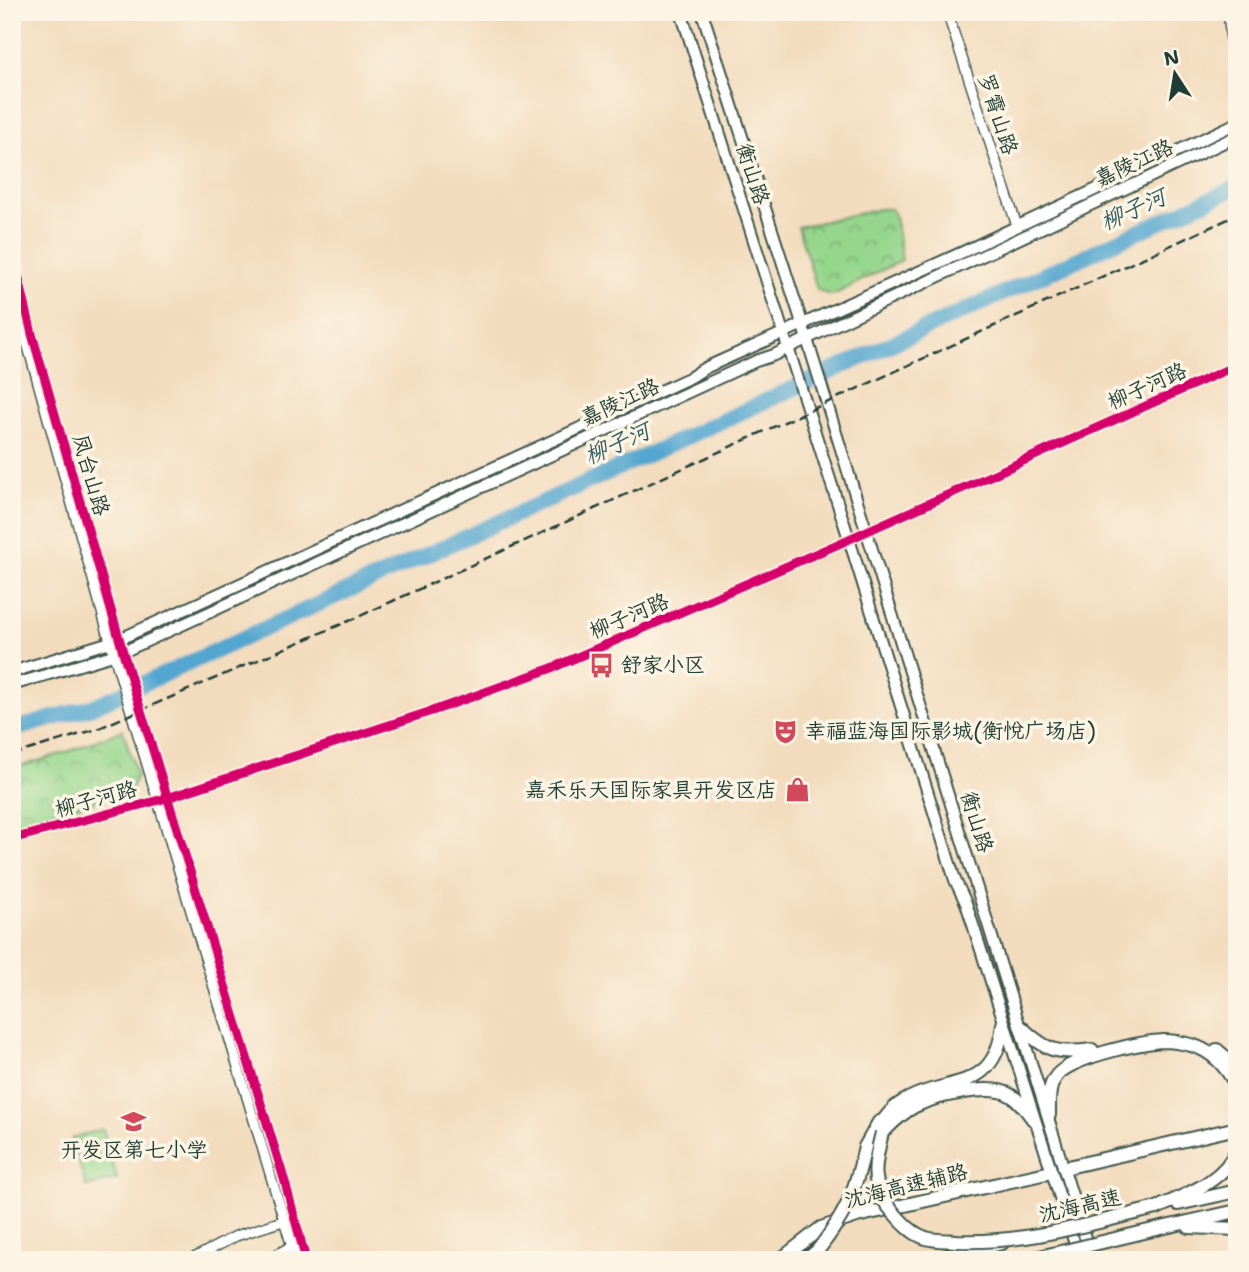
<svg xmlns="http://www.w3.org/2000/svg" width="1249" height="1272" viewBox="0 0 1249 1272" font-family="'Shantell Sans','LXGW WenKai TC',sans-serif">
<defs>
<pattern id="park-crowns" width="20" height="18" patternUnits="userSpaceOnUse" patternTransform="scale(1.75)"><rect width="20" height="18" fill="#95d68c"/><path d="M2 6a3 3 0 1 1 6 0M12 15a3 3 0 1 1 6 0" fill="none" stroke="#79af73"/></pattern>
</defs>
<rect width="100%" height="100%" fill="#fcf5e5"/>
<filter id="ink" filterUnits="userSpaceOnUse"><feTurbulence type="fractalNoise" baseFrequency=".0143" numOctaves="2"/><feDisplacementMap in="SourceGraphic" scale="14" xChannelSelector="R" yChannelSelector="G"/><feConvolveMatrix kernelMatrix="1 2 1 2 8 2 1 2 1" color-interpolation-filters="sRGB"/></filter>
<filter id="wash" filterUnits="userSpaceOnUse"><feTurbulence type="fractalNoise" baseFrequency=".00686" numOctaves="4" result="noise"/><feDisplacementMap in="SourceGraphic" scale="28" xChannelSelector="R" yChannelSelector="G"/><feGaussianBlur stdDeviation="1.57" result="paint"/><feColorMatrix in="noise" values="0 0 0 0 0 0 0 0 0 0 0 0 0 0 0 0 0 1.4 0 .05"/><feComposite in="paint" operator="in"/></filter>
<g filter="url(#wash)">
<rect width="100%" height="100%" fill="#f3dcbe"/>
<!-- park -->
<path fill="url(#park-crowns)" stroke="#5a8a60" stroke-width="2" d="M 880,209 L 891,209 L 895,216 L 902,260 L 835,294 L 828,295 L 817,289 L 798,227 Z
M 123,730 L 137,776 L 129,792 L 12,824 L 12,769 L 70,751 Z"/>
<!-- pitch -->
<path fill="#95d68c" stroke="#5a8a60" stroke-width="2" d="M 103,1129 L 117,1179 L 86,1187 L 72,1138 Z"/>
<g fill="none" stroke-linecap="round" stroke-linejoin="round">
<!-- river -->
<path stroke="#53a6cf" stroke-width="16" d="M 12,730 L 92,707 L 1237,187"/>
</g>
</g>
<g filter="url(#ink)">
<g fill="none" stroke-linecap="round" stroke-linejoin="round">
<defs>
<path id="minor" d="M 947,12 L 1017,226
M 1228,12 L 1237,95
M 12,249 L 32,334 L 123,652 L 285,1182 L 306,1260
M 12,281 L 25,336 L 114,655 L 296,1260
M 12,839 L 167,798 L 438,709 L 552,668 L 836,545 L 1237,365
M 190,1260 L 236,1236 L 289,1219
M 267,1260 L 292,1246"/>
<path id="major" d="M 681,12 L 849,539 L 955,880 L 966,903 L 1080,1260
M 702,12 L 802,323 L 1092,1260
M 12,672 L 120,639 L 691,377 L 705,368 L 963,252 L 1237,123
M 12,685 L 123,652 L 756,361 L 774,355 L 835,325 L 1237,136"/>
<path id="highway" d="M 1020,1026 C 1045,1050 1056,1055 1092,1050
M 1217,1050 L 1237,1067
M 1049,1115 C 1049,1103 1048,1088 1055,1078 C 1066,1058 1141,1042 1164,1041 C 1173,1041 1183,1043 1191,1045 C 1213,1051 1227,1067 1237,1087
M 885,1130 C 894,1121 903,1112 915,1106 C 934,1096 991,1083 1010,1095 C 1020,1100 1026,1110 1033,1119
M 865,1147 L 879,1122 L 883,1121 C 887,1116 892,1109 898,1105 C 943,1074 995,1098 1003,1024
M 1064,1168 L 1237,1128
M 1178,1204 L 1237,1191
M 1157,1208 C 1185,1195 1225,1181 1237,1149
M 1189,1227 L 1237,1229
M 1161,1228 L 1237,1211
M 780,1260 L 821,1228 L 857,1216 L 1051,1172
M 806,1260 L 818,1250
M 931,1260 L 1002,1243"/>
</defs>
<!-- minor casing -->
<use href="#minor" stroke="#3f5549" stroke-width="12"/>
<!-- major casing -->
<use href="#major" stroke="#3f5549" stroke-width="14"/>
<!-- highway casing -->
<use href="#highway" stroke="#3f5549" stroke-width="16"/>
<!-- minor -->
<use href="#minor" stroke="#fff" stroke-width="9"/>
<!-- major -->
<use href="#major" stroke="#fff" stroke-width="10"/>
<!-- highway -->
<use href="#highway" stroke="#fff" stroke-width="12"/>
<!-- rail -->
<path stroke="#1f3d34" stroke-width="2.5" stroke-dasharray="10 5" stroke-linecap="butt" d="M 12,755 L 97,729 L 358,617 L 1237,215"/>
<defs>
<path id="highway-bridge" d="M 882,1133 C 874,1164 869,1186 893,1212 C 902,1222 912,1234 926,1238 C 935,1241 948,1240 957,1241 C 1025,1244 1092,1223 1157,1208
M 818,1250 C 848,1211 854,1194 865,1147
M 1027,1260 L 1161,1228"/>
</defs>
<!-- highway-bridge casing -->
<use href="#highway-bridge" stroke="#3f5549" stroke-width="16" stroke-linecap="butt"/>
<!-- highway-bridge -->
<use href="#highway-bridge" stroke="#fff" stroke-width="12"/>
<defs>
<path id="cycleway" d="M 12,249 L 32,334 L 123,652 L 285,1182 L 306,1260
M 12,839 L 167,798 L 438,709 L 552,668 L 836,545 L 1237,365"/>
</defs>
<!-- cycleway casing -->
<use href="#cycleway" stroke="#fcf5e5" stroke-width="13"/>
<!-- cycleway -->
<use href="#cycleway" stroke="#d6006c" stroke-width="9"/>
</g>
</g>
<!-- icons -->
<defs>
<symbol id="bus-bare" viewBox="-9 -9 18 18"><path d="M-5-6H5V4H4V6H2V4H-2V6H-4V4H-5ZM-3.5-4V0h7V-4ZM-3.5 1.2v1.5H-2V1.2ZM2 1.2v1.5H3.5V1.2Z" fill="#d1495b" stroke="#fcf5e5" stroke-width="2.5" paint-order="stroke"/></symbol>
<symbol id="theatre-bare" viewBox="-9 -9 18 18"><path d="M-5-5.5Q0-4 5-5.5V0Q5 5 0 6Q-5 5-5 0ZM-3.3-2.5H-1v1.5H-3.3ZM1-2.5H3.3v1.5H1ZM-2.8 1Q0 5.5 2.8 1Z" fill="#d1495b" stroke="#fcf5e5" stroke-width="2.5" paint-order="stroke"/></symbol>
<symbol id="shop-bare" viewBox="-9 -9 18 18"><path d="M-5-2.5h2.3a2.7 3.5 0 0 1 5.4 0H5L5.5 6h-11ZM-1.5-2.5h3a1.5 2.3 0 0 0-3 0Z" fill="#d1495b" stroke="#fcf5e5" stroke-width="2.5" paint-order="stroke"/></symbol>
<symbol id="school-bare" viewBox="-9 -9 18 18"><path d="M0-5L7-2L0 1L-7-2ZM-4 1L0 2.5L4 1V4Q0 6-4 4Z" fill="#d1495b" stroke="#fcf5e5" stroke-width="2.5" paint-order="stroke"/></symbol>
</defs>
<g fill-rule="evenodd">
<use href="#bus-bare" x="584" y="648" width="35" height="35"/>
<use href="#theatre-bare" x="768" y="714" width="35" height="35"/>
<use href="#shop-bare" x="780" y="772" width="35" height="35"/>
<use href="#school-bare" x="116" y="1104" width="35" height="35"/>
</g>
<g text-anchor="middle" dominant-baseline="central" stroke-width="7" stroke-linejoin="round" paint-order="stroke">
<!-- street labels -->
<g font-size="21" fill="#1f3d34" stroke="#fcf5e5">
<text transform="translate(998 114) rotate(72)">罗霄山路</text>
<text transform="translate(1134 163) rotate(-25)">嘉陵江路</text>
<text transform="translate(753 174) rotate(72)">衡山路</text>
<text transform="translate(1147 386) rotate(-24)">柳子河路</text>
<text transform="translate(620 402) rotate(-25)">嘉陵江路</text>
<text transform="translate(91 475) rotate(74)">凤台山路</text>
<text transform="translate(629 616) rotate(-23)">柳子河路</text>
<text transform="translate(96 799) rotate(-15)">柳子河路</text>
<text transform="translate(977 822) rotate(73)">衡山路</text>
<text transform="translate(906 1186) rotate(-14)">沈海高速辅路</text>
<text transform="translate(1080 1206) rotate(-13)">沈海高速</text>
</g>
<!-- poi labels -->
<g font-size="21" fill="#1f3d34" stroke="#fcf5e5" text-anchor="start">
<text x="621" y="665">舒家小区</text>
<text x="805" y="731">幸福蓝海国际影城(衡悦广场店)</text>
<text x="777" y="790" text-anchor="end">嘉禾乐天国际家具开发区店</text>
<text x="134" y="1150" text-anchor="middle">开发区第七小学</text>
</g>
<!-- water labels -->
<g font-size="23" font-style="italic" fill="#2f5c62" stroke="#fcf5e5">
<text transform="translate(1133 209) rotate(-24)">柳子河</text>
<text transform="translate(617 443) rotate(-24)">柳子河</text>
</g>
</g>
<!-- margin -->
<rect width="1249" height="1272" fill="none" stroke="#fcf5e5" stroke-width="42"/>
<!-- north arrow -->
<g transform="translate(1175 74) rotate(348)" stroke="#fcf5e5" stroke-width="5" paint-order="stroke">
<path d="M0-5L12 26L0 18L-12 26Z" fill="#1f3d34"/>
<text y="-10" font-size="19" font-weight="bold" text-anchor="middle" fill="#1f3d34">N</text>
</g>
</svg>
